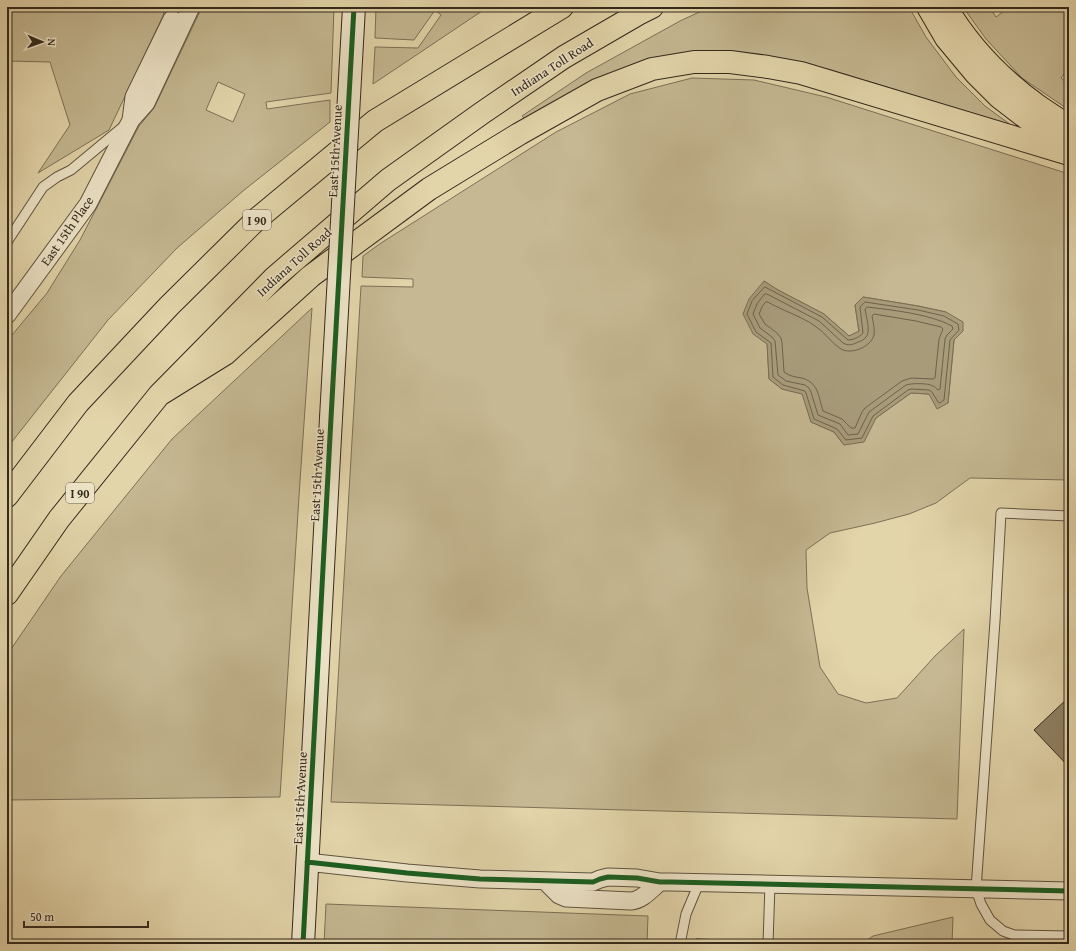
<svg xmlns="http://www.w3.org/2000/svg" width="1076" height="951" viewBox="0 0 1076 951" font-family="'Gentium Book Plus',serif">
<rect width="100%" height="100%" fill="#e3d5aa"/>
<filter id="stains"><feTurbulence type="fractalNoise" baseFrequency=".005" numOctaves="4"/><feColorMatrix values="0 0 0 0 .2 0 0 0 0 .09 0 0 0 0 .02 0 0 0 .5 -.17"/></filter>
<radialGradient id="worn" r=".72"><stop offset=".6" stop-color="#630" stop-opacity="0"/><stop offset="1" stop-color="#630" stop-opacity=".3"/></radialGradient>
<!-- green -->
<path fill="#c5b892" stroke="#7c7057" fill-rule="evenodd" d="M 7,7 L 165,7 L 163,16 L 109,130 L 38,173 L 70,125 L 50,62 L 7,61 Z
M 202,7 L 334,7 L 331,93 L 266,102 L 267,109 L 330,100 L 330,122 L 243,191 L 177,248 L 108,320 L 7,448 L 7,341 L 47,293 L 80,240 L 139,126 L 154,108 ZM 218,82 L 245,94 L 233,122 L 206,110 Z
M 376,7 L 488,7 L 373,84 L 375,47 L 418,48 L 441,15 L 435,10 L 414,40 L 375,38 Z
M 710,7 L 909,7 L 926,37 L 956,77 L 985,106 L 1011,125 L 828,69 L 761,56 L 724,53 L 525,119 L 522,116 L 586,73 L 680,21 Z
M 963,7 L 997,7 L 992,11 L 996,17 L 1009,7 L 1069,7 L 1069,67 L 1061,78 L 1066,82 L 1069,77 L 1069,110 L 1022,78 L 986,39 Z
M 692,78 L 754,80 L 826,97 L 1069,174 L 1069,480 L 970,478 L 936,503 L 909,514 L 875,523 L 830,533 L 806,550 L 807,588 L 820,667 L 838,694 L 866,703 L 897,698 L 935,656 L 964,629 L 957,819 L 331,802 L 361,286 L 413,287 L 413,279 L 362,277 L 363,256 L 381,243 L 556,132 L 630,94 ZM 764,281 L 778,290 L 824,314 L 849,336 L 859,332 L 855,305 L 863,297 L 918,306 L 946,312 L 963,331 L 954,340 L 948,403 L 929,394 L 911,393 L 876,418 L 844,445 L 834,432 L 811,422 L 803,394 L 782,389 L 769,379 Z
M 312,308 L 300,481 L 280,797 L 7,800 L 7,655 L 61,576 L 172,439 Z
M 326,904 L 648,916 L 647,944 L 324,944 Z
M 953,917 L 952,944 L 861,944 L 873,936 Z"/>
<!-- water -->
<path fill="#a79b7a" stroke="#796d54" d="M 764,281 L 778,290 L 824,314 L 849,336 L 859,331 L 855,305 L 863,297 L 918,306 L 946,312 L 963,322 L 963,331 L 954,340 L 948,403 L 937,409 L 929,394 L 911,393 L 876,418 L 864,442 L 844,445 L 834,432 L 811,422 L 802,394 L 782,389 L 769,379 L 767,344 L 753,334 L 743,314 L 749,299 Z"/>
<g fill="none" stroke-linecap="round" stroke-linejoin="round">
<!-- shore -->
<path stroke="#6d624b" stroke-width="1" d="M 765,287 L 822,317 L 848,340 C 853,340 860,337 863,333 L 860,307 L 865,302 L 918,310 L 944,316 L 958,324 L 959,330 L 950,340 L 944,400 L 940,403 L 938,402 L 932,392 L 929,390 L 911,389 L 908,390 L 873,416 L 862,438 L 846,440 L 837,429 L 814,419 L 806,393 L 805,391 L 783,385 L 773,377 L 771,343 L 756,332 L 747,314 L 752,301 Z
M 765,294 L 767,294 L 819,321 L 843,343 C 849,346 852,345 858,342 C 861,341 864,340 866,337 C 871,332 866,316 865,309 L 867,307 C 892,310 930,314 952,326 L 953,329 L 947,335 L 945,339 L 940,389 L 938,390 C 936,388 935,387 933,386 C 928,383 912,383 906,385 L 869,412 L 858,434 L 848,435 L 840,424 L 818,415 L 811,392 L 809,388 L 805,385 L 786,381 L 778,375 L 775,341 L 772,337 L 760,328 L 753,314 L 757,304 Z
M 766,302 L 768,302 C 783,311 801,316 815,326 C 825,332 831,343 841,349 C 851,355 871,347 874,335 C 875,329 873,322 872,316 L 874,314 L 916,321 L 941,327 L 943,329 L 939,339 L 935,378 L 933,379 L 911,378 L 902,381 L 865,408 L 862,412 L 855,428 L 851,428 L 842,419 L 823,411 C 818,396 819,383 802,378 C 795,377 789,376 784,372 L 782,343 L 781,338 L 777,333 L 765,324 L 759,314 L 762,307 Z"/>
</g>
<!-- building -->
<path fill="#8f8266" stroke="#33291c" d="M 1069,697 L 1069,767 L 1034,730 Z
M 696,939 L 751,941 L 751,944 L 696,944 Z"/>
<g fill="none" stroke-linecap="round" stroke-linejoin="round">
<defs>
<path id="lane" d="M 7,242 L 43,187 L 57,177 L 71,170 L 124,126
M 1069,516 L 1001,513 L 995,621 L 976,889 L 981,904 L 990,920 L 1003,931 L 1014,935 L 1069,936
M 680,944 L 686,914 L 699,883
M 768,944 L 770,884"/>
<path id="street" d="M 131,120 L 134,97 L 172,19
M 7,315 L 88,204 L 131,120 L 146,103 L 191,7
M 307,862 L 407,873 L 480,879 L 593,882 L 600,879 L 608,877 L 637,878 L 660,882 L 670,882 L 1069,891
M 545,881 L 559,895 L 566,898 L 631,901 C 643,900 651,889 660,882"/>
<path id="secondary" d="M 303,944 L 331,418"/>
<path id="highway" d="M 928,7 L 946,38 L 976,74 L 999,97 L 1033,123 L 1069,142
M 946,7 C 969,46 1001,79 1038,106 C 1048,113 1059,120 1069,126
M 159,395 L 225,354 L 311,276 L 429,189 L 519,134 L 597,90 L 652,69 L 694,62 L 730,62 L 768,67 L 801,73 L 1069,154
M 7,496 L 78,403 L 169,306 L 257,219 L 375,121 L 562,7
M 7,594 L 59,519 L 159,395 L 275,277 L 388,180 L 482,113 L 564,57 L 638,14 L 652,7"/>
</defs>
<!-- lane casing -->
<use href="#lane" stroke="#5f5440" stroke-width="11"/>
<!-- street casing -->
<use href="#street" stroke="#5f5440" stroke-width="19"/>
<!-- secondary casing -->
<use href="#secondary" stroke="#33291c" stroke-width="24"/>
<!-- highway casing -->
<use href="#highway" stroke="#33291c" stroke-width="24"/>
<!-- lane -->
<use href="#lane" stroke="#ede4c8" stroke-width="9"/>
<!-- street -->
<use href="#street" stroke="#ede4c8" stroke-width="17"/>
<!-- secondary -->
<use href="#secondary" stroke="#ede4c8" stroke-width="22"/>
<!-- highway -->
<use href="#highway" stroke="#e3d5aa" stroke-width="22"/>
<defs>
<path id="secondary-bridge" d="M 331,418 L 354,7"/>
</defs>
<!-- secondary-bridge casing -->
<use href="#secondary-bridge" stroke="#33291c" stroke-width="24" stroke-linecap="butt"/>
<!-- secondary-bridge -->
<use href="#secondary-bridge" stroke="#ede4c8" stroke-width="22"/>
<defs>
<path id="cycleway" d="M 307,862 L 407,873 L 480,879 L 593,882 L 600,879 L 608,877 L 637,878 L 660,882 L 670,882 L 1069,891
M 303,944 L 331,418 L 354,7"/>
</defs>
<!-- cycleway casing -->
<use href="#cycleway" stroke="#ede4c8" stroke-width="8"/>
<!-- cycleway -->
<use href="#cycleway" stroke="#1b5e20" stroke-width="5"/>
</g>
<g text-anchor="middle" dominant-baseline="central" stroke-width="3" stroke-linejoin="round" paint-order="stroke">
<!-- shield labels -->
<g fill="#ede4c8" stroke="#6b6150" stroke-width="1">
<rect x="243" y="210" width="28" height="20" rx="3"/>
<rect x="66" y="483" width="28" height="20" rx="3"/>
</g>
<g font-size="12" font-weight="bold" fill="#33291c">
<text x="257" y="220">I 90</text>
<text x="80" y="493">I 90</text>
</g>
<!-- street labels -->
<g font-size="13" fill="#33291c" stroke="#ede4c8">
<text transform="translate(552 67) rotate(-33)">Indiana Toll Road</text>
<text transform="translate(335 151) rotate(-87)">East 15th Avenue</text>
<text transform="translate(67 231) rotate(-55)">East 15th Place</text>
<text transform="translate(294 262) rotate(-42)">Indiana Toll Road</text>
<text transform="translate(317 475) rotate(-87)">East 15th Avenue</text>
<text transform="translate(300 798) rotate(-87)">East 15th Avenue</text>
</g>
</g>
<!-- margin -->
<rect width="1076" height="951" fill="none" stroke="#e3d5aa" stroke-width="24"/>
<rect x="8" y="8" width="1060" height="935" fill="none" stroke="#33291c" stroke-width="2"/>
<rect x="12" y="12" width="1052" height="927" fill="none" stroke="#33291c"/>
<!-- north arrow -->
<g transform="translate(42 42) rotate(92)" stroke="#ede4c8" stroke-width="3" paint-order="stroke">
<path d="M0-3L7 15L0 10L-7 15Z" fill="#33291c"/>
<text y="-6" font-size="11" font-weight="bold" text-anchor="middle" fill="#33291c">N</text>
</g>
<!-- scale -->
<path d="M24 921v6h124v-6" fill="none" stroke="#33291c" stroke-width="2"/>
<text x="30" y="921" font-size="12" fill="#33291c" stroke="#ede4c8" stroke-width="3" paint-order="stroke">50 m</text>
<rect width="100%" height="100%" filter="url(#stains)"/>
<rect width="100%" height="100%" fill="url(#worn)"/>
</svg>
